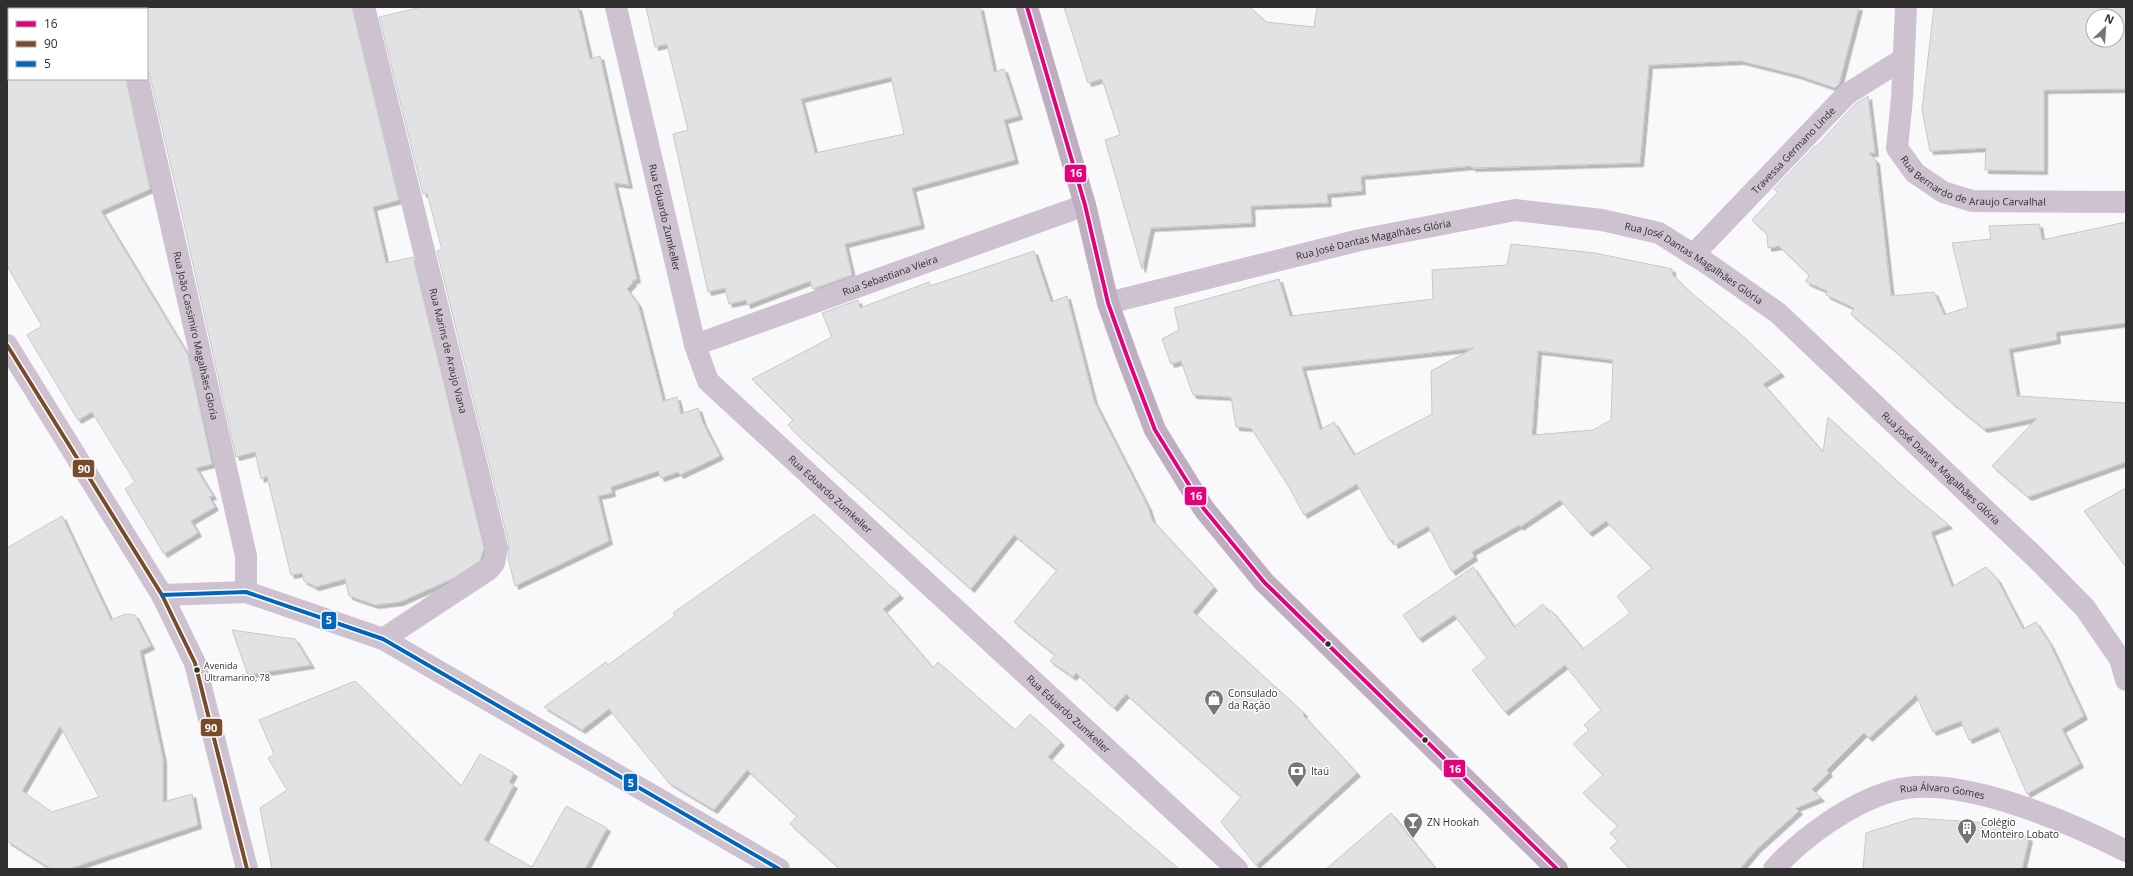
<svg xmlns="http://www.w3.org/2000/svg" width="2133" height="876" viewBox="0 0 2133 876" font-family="'Open Sans',sans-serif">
<defs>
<filter id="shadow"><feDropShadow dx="3.5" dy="3.5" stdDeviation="0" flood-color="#0004"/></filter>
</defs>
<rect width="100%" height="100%" fill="#f9f9fc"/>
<!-- building -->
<path fill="#e2e2e4" stroke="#c8c8ca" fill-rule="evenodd" filter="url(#shadow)" d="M 147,7 L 352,7 L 399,200 L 373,207 L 386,263 L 413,257 L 484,548 L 480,561 L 452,579 L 400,602 L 375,605 L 349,596 L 345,579 L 316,587 L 304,581 L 302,573 L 291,575 L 267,476 L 261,479 L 255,452 L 236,457 L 181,210 L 150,76 L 147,70 Z
M 422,7 L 578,7 L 590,59 L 600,56 L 629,185 L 614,183 L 637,279 L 632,281 L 633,283 L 627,289 L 638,304 L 663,401 L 677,397 L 681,414 L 698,408 L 703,423 L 720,456 L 680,475 L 678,472 L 661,478 L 658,471 L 611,487 L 612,493 L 598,496 L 609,541 L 515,586 L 508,558 L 509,545 L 437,251 L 442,250 L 427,193 L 423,194 L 379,17 Z
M 646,7 L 980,7 L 994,72 L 1004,69 L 1019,116 L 1004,120 L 1015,160 L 912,188 L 921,225 L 845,244 L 852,275 L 813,289 L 810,281 L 747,305 L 746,300 L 729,304 L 725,288 L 708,292 L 673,134 L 688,130 L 667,44 L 655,47 ZM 891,77 L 904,134 L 815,153 L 801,99 Z
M 1064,7 L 1250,7 L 1266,22 L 1314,27 L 1317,7 L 1859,7 L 1839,84 L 1835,88 L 1797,75 L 1741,61 L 1649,65 L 1640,163 L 1472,168 L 1472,166 L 1361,176 L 1362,191 L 1327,194 L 1328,203 L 1251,206 L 1252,223 L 1151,228 L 1142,269 L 1105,140 L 1120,135 L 1102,79 L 1088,83 Z
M 1934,7 L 2126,7 L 2126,89 L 2044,90 L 2044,171 L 1985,170 L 1986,148 L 1930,151 L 1922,110 ZM 2093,16 L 2117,16 L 2117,40 L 2093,40 Z
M 7,79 L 126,79 L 150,189 L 101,211 L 188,355 L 212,464 L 196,468 L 213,496 L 209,497 L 215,507 L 191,521 L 198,533 L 164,554 L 125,489 L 135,482 L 92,412 L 78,420 L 27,335 L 42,326 L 7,266 Z
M 1868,96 L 1875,153 L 1869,153 L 1876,161 L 1891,296 L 1934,292 L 1944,315 L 1968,307 L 1952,243 L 1991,239 L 1989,226 L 2039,224 L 2042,240 L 2126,222 L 2126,323 L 2056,332 L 2057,340 L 2009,349 L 2017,396 L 2126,403 L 2126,462 L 2028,497 L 1992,466 L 2037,418 L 1984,429 L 1951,402 L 1894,350 L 1851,314 L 1854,308 L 1826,295 L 1827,291 L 1806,282 L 1809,275 L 1779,246 L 1768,248 L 1767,234 L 1752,220 L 1778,192 L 1774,189 L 1815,146 L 1816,147 L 1855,104 Z
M 1511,244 L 1595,253 L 1672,269 L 1672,274 L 1688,290 L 1745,338 L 1781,373 L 1763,384 L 1823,452 L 1828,417 L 1907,490 L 1949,525 L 1931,532 L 1952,587 L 1986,567 L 1997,579 L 2023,629 L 2036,622 L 2050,644 L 2084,716 L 2062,729 L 2080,764 L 2027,794 L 1998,727 L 1969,740 L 1961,721 L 1933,732 L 1916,695 L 1869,738 L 1864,733 L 1827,770 L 1829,773 L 1812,789 L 1821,798 L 1796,808 L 1799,811 L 1757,849 L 1740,869 L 1630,869 L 1610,848 L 1618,841 L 1610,833 L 1618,826 L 1583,793 L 1603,775 L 1573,744 L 1589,730 L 1584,725 L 1601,710 L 1565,665 L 1505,712 L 1472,670 L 1487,658 L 1454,615 L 1419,639 L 1403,615 L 1473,567 L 1514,627 L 1543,604 L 1549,612 L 1551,610 L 1583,649 L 1630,613 L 1617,596 L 1652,568 L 1606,521 L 1589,533 L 1560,500 L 1520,527 L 1519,525 L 1472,552 L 1474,557 L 1452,572 L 1428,526 L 1395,545 L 1393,540 L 1390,541 L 1357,484 L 1304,515 L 1289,487 L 1251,428 L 1236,427 L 1231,397 L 1193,395 L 1181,361 L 1171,364 L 1162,339 L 1179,330 L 1174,308 L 1279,279 L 1290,316 L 1433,299 L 1432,270 L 1507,265 ZM 1474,348 L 1431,371 L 1432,414 L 1354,455 L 1334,422 L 1320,430 L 1302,367 ZM 1538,351 L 1613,360 L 1611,420 L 1593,430 L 1532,435 Z
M 1034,251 L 1051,302 L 1067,296 L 1094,401 L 1148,507 L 1152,520 L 1214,587 L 1193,612 L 1304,713 L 1303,715 L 1357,773 L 1256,865 L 1221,822 L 1241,797 L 1126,694 L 1114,708 L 1076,673 L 1073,677 L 1050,661 L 1055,655 L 1014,622 L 1057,570 L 1014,535 L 971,589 L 803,440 L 788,425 L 793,420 L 752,379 L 832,337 L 822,313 L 858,300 L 860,308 L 929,282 L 930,286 Z
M 2126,488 L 2126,567 L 2084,511 Z
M 814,514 L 900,595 L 883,609 L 933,668 L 938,662 L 1015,730 L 1030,714 L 1061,742 L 1048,757 L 1179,869 L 840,869 L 790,824 L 797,816 L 747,770 L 714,810 L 669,783 L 609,709 L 582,730 L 544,707 L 606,662 L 608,665 L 675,616 L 673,613 Z
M 62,516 L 111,620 L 125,614 L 135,615 L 151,646 L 140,651 L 163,759 L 163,802 L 192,794 L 198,825 L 69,869 L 51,869 L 7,841 L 7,548 ZM 60,726 L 99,797 L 52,812 L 22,791 Z
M 232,630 L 295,639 L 311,665 L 248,675 Z
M 355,681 L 461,786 L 480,754 L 514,773 L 509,782 L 514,785 L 484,840 L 532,867 L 566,806 L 607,828 L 585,869 L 272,869 L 260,808 L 287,790 L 268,758 L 274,754 L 259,720 Z
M 1391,813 L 1436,869 L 1326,869 Z
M 1913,818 L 1992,823 L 2029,838 L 2022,869 L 1863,869 L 1866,833 Z"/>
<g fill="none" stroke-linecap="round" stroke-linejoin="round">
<!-- minor -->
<g stroke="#cec2d0" stroke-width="22">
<path d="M 123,7 L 123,9"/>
<path id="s1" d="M 364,7 L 497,548 L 494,563 L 488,570 L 383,639"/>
<path id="s2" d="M 616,7 L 695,345 L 708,381 L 1237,869"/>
<path id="s3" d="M 1906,7 L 1902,98 L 1897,148 L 1915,173 L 1943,192 L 1972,201 L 2126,202"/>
<path id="s4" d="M 138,79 L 246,556 L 246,592"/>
<path id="s5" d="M 1693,255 L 1847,94 L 1903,59"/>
<path id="s6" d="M 1108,303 L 1360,240 L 1515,210 L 1602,220 L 1659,233 L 1708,264 L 1778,313 L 2037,559 L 2085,608 L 2120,659 L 2126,680"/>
<path d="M 7,345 L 162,595 L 195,663 L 247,869"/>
<path id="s7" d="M 695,345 L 1085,205"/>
<path d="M 162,595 L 246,592 L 383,639 L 779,869"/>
<path id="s8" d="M 1774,869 C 1803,837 1850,803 1892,791 C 1955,772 2069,822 2126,851"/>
</g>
<!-- major -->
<path stroke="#beaec0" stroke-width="22" d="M 1027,7 L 1085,205 L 1108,303 L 1128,359 L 1155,430 L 1204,509 L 1264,582 L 1557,869"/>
<defs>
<path id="bus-1" d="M 1027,7 L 1085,205 L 1108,303 L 1128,359 L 1155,430 L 1204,509 L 1264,582 L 1557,869"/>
<path id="bus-2" d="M 7,345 L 162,595 L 195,663 L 247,869"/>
<path id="bus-3" d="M 162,595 L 246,592 L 383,639 L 779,869"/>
</defs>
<!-- bus-1 casing -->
<use href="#bus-1" stroke="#fff" stroke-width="7"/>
<!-- bus-2 casing -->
<use href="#bus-2" stroke="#fff" stroke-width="7"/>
<!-- bus-3 casing -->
<use href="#bus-3" stroke="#fff" stroke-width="7"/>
<!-- bus-1 -->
<use href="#bus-1" stroke="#e5007d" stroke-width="4"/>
<!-- bus-2 -->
<use href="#bus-2" stroke="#7a4b2a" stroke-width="4"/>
<!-- bus-3 -->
<use href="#bus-3" stroke="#0065bd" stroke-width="4"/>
</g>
<!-- icons -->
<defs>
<symbol id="shop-pin" viewBox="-11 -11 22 30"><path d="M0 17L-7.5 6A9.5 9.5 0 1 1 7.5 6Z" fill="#767677" stroke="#fff"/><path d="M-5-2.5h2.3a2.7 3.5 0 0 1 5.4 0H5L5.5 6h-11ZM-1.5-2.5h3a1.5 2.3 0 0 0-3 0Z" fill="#fff"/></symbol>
<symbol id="bank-pin" viewBox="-11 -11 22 30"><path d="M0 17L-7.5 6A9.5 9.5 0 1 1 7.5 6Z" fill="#767677" stroke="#fff"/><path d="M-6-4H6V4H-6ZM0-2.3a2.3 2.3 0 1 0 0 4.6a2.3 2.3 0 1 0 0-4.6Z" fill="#fff"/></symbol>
<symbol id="bar-pin" viewBox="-11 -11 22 30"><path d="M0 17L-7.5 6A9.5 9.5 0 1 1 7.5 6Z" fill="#767677" stroke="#fff"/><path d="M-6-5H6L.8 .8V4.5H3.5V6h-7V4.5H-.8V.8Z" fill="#fff"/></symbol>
<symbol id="building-pin" viewBox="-11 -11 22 30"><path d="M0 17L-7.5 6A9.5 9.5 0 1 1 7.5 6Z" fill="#767677" stroke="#fff"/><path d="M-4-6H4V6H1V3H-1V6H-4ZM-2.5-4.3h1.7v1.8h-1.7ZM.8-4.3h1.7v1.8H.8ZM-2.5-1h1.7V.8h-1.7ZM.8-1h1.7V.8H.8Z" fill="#fff"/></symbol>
</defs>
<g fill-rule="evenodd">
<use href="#shop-pin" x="1203" y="688" width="22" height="30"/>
<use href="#bank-pin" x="1286" y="760" width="22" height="30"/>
<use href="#bar-pin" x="1402" y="811" width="22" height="30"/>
<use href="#building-pin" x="1956" y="817" width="22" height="30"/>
</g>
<!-- markers -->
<g fill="#2f2f30" stroke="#fff" stroke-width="1.5">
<circle cx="1328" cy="644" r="3.5"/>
<circle cx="197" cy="670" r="3.5"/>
<circle cx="1425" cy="740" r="3.5"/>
</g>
<g text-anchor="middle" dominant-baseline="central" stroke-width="3" stroke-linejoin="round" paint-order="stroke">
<!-- bus labels -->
<g font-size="9" fill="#2f2f30" stroke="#fff" text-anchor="start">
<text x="204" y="665">Avenida<tspan x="204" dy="12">Ultramarino, 78</tspan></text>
</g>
<!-- street labels -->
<g font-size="10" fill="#2f2f30" stroke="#fff">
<text stroke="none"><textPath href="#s5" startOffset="145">Travessa Germano Linde</textPath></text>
<text stroke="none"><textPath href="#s3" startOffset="231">Rua Bernardo de Araujo Carvalhal</textPath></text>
<text stroke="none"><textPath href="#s2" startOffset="216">Rua Eduardo Zumkeller</textPath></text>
<text stroke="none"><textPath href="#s6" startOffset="273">Rua José Dantas Magalhães Glória</textPath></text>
<text stroke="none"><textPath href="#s6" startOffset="608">Rua José Dantas Magalhães Glória</textPath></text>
<text stroke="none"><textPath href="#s7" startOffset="207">Rua Sebastiana Vieira</textPath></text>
<text stroke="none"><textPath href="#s4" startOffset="263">Rua João Cassimiro Magalhães Gloria</textPath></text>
<text stroke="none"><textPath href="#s1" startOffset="354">Rua Marins de Araujo Viana</textPath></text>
<text stroke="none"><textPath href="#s6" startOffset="932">Rua José Dantas Magalhães Glória</textPath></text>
<text stroke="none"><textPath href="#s2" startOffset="552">Rua Eduardo Zumkeller</textPath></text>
<text stroke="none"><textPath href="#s2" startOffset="876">Rua Eduardo Zumkeller</textPath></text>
<text stroke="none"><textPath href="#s8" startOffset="194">Rua Álvaro Gomes</textPath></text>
</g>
<!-- poi labels -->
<g font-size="10" fill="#2f2f30" stroke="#fff" text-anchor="start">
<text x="1228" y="693">Consulado<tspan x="1228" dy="12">da Ração</tspan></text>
<text x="1311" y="771">Itaú</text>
<text x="1427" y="822">ZN Hookah</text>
<text x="1981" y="822">Colégio<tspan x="1981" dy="12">Monteiro Lobato</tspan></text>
</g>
</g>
<g stroke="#fff" stroke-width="1.5">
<rect x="1064" y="164" width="23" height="19" rx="4" fill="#e5007d"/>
<rect x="72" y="459" width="23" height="19" rx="4" fill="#7a4b2a"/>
<rect x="1184" y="486" width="23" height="20" rx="4" fill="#e5007d"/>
<rect x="321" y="611" width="16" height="19" rx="4" fill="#0065bd"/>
<rect x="200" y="718" width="23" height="19" rx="4" fill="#7a4b2a"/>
<rect x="1443" y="759" width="23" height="19" rx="4" fill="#e5007d"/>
<rect x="623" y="773" width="15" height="19" rx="4" fill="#0065bd"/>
</g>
<g font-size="11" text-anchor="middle" font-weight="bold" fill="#fff">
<text x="1076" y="177">16</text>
<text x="84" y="473">90</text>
<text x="1196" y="500">16</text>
<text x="329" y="624">5</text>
<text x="211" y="732">90</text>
<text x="1455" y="773">16</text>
<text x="631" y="787">5</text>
</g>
<!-- border -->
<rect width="2133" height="876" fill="none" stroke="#2f2f30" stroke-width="16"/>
<!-- legend -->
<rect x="8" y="8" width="140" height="72" fill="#ffffff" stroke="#acacac"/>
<rect x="16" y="21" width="20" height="6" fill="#e5007d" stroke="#acacac"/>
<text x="44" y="28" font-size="12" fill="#2f2f30">16</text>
<rect x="16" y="41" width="20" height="6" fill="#7a4b2a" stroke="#acacac"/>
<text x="44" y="48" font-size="12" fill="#2f2f30">90</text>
<rect x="16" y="61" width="20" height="6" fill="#0065bd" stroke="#acacac"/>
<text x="44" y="68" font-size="12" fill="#2f2f30">5</text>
<!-- north arrow -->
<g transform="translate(2105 28) rotate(25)"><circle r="19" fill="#ffffff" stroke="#acacac"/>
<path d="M0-3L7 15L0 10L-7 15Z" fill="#767677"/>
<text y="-6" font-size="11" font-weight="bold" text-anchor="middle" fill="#2f2f30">N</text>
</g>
</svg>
